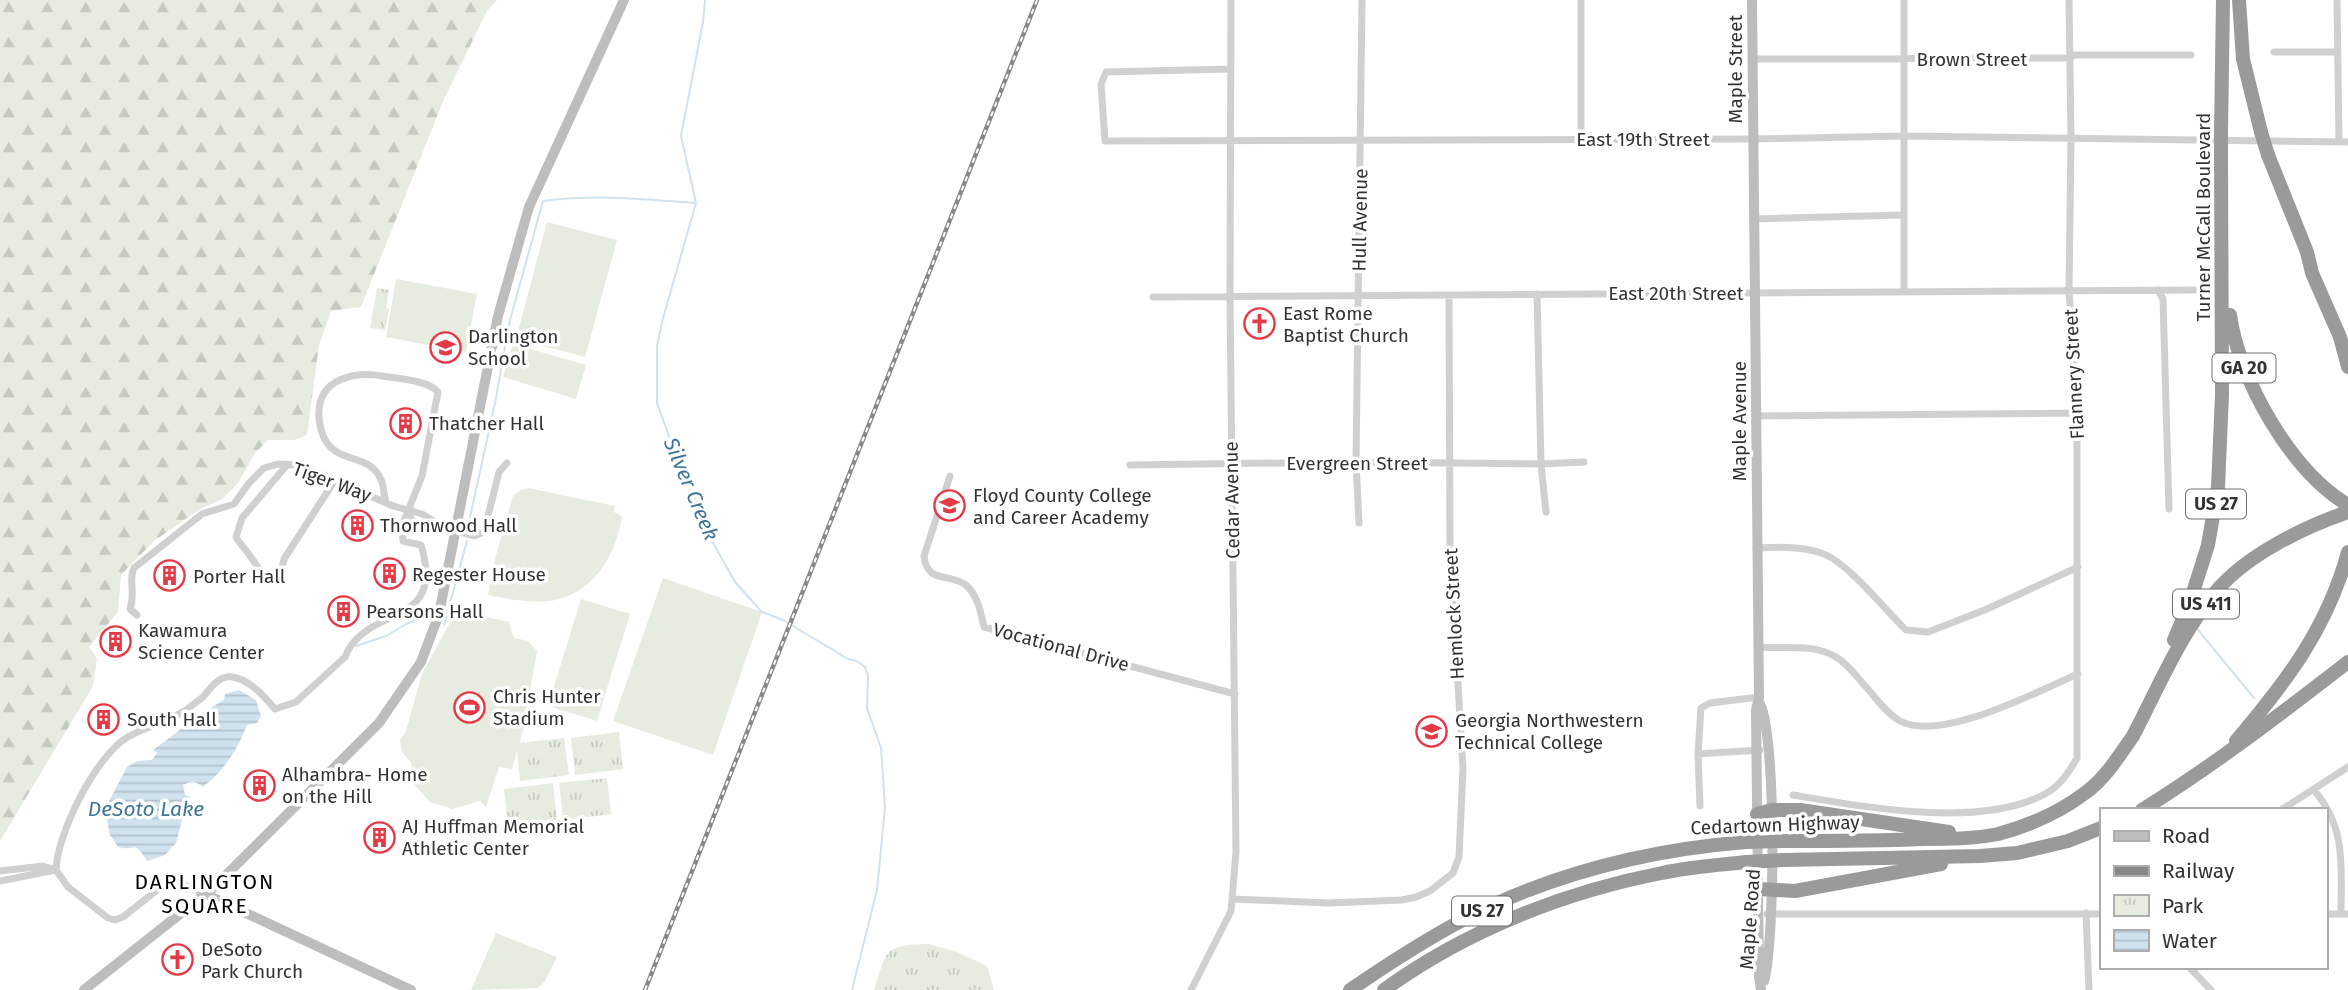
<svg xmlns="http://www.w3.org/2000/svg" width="2348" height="990" viewBox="0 0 2348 990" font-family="'Fira Sans',sans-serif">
<defs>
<pattern id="forest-firs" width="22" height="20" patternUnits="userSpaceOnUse" patternTransform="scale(1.75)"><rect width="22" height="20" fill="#e6ecdf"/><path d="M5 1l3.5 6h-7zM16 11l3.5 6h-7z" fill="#c6cbc0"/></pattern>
<pattern id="park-tufts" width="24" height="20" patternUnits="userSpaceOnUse" patternTransform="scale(1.75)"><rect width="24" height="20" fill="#e6ecdf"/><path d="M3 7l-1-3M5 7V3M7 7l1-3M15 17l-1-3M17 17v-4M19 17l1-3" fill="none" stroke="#c6cbc0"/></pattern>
<pattern id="water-rules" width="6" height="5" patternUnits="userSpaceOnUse" patternTransform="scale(1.75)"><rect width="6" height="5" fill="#cfe2ee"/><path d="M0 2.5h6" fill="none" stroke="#b2c2cd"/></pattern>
</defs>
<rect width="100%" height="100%" fill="#fff"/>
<!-- grass -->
<path fill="#e6ecdf" d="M 547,222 L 617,240 L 585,357 L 516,339 Z
M 396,279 L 477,294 L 466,352 L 386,337 Z
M 513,344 L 586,365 L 576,399 L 503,377 Z
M 528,488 L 615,506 L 614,512 L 622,516 C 617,551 597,589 559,599 C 538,605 509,599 488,595 L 495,559 L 513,496 L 521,490 Z
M 663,578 L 762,612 L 713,755 L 613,721 Z
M 581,599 L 630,614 L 597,721 L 548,706 Z
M 472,614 L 509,622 L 514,638 L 528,641 L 537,651 L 526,713 L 528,714 L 512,769 L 499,767 L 486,807 L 480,801 L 452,809 L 430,802 L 413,783 L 411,762 L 402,752 L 400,740 L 406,731 L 422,674 L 452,619 L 457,617 L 468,619 Z
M 496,933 L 557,957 L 545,981 L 538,988 L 471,990 Z"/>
<!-- forest -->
<path fill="url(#forest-firs)" d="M 0,0 L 497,0 L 487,11 L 444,99 L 361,307 L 331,311 L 319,345 L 307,435 L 294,440 L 268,440 L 255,453 L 238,483 L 222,499 L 200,509 L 154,541 L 121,575 L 118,612 L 89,647 L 97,658 L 93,686 L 0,841 Z"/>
<!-- park -->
<path fill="url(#park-tufts)" d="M 377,288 L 389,290 L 386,308 L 389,309 L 385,330 L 370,328 Z
M 619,732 L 623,769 L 575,775 L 571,738 Z
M 564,738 L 569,775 L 520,781 L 517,752 L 519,743 Z
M 607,778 L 611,814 L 563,820 L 559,783 Z
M 553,783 L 557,820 L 508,825 L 504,789 Z
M 929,944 L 957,952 L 987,966 L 994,990 L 874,990 C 888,949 883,945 929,944 Z"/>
<!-- water -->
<path fill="url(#water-rules)" d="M 239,690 L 256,700 L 261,716 L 257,723 L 247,725 C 238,749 224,771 203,787 C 196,781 191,781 183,785 L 185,795 L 191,797 L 187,801 L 176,843 L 165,855 L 147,861 C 133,839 137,852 118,847 L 110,835 L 105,809 L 127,767 L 137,761 L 152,760 L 157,753 L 153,750 C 177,733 198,714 224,700 L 225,694 Z"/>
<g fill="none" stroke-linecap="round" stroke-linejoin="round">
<!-- stream -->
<path stroke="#cfe2ee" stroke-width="2" d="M 705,0 L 703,22 L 681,136 L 696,203 L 663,318 L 657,346 L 657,403 L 673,447 L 688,479 L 703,525 L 735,582 L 762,612 L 783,620 L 848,659 L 857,661 L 865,667 L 868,675 L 867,708 L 881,748 L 885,807 L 877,890 L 852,990
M 469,522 L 495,403 L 510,320 L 543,201 C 594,194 644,199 694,203
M 444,625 L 467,541
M 2198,630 L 2254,698
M 356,646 L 386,636 L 408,623 L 428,616"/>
<!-- street -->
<path stroke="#d0d0d0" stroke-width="7" d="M 1581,0 L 1581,138
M 1904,0 L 1904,292
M 2337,0 L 2339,142
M 2274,52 L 2337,52
M 1752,59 L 2069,58 L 2075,55 L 2191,55
M 1230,69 L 1106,72 L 1101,84 L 1105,141 L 1752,139 L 1904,136 L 2348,142
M 1754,219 L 1904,215
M 2158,290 L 2163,299 L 2169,509
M 1537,294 L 1541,464 L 1546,512
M 1153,297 L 2198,290
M 1757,416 L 2077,413
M 287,465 L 242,518 L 236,537 C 239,543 243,546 247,552 C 257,564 256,571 273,576 L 282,568 L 284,559 L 335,480
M 1130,465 L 1356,462 L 1541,464 L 1584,462
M 950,476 L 924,556 C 927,585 951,572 967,586 C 978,596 981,614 984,627 L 1235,694
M 407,511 C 412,526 426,527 440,525
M 1359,523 L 1356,462 L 1362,0
M 1756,548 C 1777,547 1801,546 1821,553 C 1847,561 1885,610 1906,630 L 1928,632 L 1987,609 L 2078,567
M 137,615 L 130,609 C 136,592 128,581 134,568 L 202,514 L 234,504 L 249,483 L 264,468 L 278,464 L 297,465 L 316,472 L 393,506 L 422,514 L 440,525 L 456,531 L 474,536 L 484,532 L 499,472 L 507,463
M 1757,647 C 1782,649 1813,643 1836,657 C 1848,664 1857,677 1866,687 C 1877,699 1886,713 1900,721 C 1941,743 2038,691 2078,674
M 1698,754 L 1760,750
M 2314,790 C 2347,829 2341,867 2341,914
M 1793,795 C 1865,807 1979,829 2045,794 C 2060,786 2069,772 2077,758 L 2077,413 L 2069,291 L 2071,138 L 2069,0
M 1700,806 L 1698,754 L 1701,708 L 1710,703 L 1759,697
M 2281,810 L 2348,767
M 0,871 L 43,866 L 56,870
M 0,881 L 55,870
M 205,894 L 184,885 L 166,883 L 123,917 L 115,920 L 108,918 L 68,887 L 56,870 C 57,834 96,755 128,737 C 147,726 168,722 186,710 C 191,706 198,701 203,697 C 211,688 218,675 233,677 C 250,680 265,697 275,709 L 296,702 L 345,657 C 366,603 447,630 421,545 L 403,541 L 402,526 L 422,476 L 438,392 C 429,381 402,379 388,377 C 357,370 316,377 319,418 C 320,427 322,436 327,443 C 342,464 371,453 382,482 C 384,488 384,496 386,503
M 1233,899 L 1328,903 L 1402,900 L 1416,897 L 1430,891 L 1453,873 L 1459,857 L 1463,768 L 1450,549 L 1449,295
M 2086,913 L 2089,990
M 1767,914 L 2101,914
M 2325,914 L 2348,914
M 2189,967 L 2211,990
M 1191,990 L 1231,911 L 1236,852 L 1230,297 L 1231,0"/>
<!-- secondary -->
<path stroke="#bdbdbd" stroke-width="10" d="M 1752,0 L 1759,697 L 1756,710 L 1759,977 L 1761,990
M 1759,702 C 1777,730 1775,945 1764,981
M 205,894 L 411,990
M 84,990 L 214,887 L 379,723 L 421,662 L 439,614 L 498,316 L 529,207 L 624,0"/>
<!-- highway -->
<path stroke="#9a9a9a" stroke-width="14" d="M 2239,0 L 2243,59 L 2261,132
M 2221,132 L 2223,0
M 2268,155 L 2307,252 L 2312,273 L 2340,337 L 2348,367
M 2230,315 C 2239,380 2291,471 2348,505
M 2174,640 L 2190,602 L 2208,545 L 2218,487 L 2222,395 L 2221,155
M 2236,741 C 2286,682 2327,629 2348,552
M 2142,810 C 2214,765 2281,714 2348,662
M 1757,814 L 1772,810 L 1800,810 L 1949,832
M 1783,841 C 1830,841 1876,841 1923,839 C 1947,839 1974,839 1998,834 C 2028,826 2060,812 2085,793 C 2105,779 2119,756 2133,736 C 2159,686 2182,630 2219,588 C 2249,554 2306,526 2348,512
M 1784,860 L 1980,856 L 2017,853 L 2068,841 L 2101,828
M 1759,889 L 1795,891 L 1941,864
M 1350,990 C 1395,959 1443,928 1493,905 C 1572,869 1659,849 1746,842
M 1384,990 C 1465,931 1564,892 1662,873 C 1690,867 1719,865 1747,862"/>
<defs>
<path id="rail" d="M 645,990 L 1037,0"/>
</defs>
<!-- rail casing -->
<use href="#rail" stroke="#888" stroke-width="4.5"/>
<!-- rail -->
<use href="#rail" stroke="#fff" stroke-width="2" stroke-dasharray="5" stroke-linecap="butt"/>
<!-- highway-bridge -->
<path stroke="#9a9a9a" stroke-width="14" d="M 2261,132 L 2268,155
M 2221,155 L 2221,132
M 1746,842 L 1783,841
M 1747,862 L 1784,860"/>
</g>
<!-- icons -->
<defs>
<symbol id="church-ring" viewBox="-11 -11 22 22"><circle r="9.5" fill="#fff" stroke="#e63946" stroke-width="1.5"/><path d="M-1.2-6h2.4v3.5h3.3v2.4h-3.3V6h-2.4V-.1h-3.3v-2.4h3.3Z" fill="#e63946"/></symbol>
<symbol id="school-ring" viewBox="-11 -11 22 22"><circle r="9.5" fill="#fff" stroke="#e63946" stroke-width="1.5"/><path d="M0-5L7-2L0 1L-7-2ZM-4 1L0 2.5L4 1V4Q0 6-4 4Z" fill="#e63946"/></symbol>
<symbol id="building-ring" viewBox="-11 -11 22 22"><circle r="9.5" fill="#fff" stroke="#e63946" stroke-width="1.5"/><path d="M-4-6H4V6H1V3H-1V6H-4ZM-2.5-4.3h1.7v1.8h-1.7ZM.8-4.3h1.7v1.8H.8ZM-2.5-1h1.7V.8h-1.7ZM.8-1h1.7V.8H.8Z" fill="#e63946"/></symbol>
<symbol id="stadium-ring" viewBox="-11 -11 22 22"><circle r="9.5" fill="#fff" stroke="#e63946" stroke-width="1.5"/><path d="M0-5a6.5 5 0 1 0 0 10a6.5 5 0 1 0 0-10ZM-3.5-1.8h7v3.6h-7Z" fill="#e63946"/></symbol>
<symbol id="university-ring" viewBox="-11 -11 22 22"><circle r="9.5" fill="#fff" stroke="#e63946" stroke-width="1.5"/><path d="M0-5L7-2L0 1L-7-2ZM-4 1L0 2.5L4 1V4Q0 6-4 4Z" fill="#e63946"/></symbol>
</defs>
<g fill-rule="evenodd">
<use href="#church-ring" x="1242" y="306" width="35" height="35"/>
<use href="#school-ring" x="428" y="330" width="35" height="35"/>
<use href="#building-ring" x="388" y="406" width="35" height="35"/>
<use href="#school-ring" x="932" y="488" width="35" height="35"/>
<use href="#building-ring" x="340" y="508" width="35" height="35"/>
<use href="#building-ring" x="372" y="556" width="35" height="35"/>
<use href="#building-ring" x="152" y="558" width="35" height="35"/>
<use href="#building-ring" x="326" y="594" width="35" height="35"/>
<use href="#building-ring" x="98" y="624" width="35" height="35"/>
<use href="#stadium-ring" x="452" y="690" width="35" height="35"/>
<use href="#building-ring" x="86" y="702" width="35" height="35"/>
<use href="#university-ring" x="1414" y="714" width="35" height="35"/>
<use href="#building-ring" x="242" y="768" width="35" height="35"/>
<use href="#building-ring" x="362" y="820" width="35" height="35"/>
<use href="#church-ring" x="160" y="942" width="35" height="35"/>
</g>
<g text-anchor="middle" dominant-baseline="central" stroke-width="7" stroke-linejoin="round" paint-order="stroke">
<!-- shield labels -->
<g fill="#fff" stroke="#707070" stroke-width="2">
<rect x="2212.5" y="353.5" width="63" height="29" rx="5"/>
<rect x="2186" y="489.5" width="60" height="29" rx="5"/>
<rect x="2173" y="589.5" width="66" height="29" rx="5"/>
<rect x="1452" y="896.5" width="60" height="29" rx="5"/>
</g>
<g font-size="18" font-weight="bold" fill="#333">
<text x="2244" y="368">GA 20</text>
<text x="2216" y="504">US 27</text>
<text x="2206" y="604">US 411</text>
<text x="1482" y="911">US 27</text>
</g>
<!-- street labels -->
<g font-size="19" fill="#333" stroke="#fff">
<text x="1972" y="59">Brown Street</text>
<text transform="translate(1735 69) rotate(-90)">Maple Street</text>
<text x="1643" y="139">East 19th Street</text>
<text transform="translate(2203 217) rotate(-90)">Turner McCall Boulevard</text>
<text transform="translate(1360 220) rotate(-89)">Hull Avenue</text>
<text x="1676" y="293">East 20th Street</text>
<text transform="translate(2074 374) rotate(-93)">Flannery Street</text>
<text transform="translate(1739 421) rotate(-90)">Maple Avenue</text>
<text x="1357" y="463">Evergreen Street</text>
<text transform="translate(332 482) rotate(20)">Tiger Way</text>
<text transform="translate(1232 500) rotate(-91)">Cedar Avenue</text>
<text transform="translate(1454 614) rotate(-93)">Hemlock Street</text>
<text transform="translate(1061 647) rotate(15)">Vocational Drive</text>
<text transform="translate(1775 825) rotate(-2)">Cedartown Highway</text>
<text transform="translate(1750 919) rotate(-86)">Maple Road</text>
</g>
<!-- poi labels -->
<g font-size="19" fill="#333" stroke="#fff" text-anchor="start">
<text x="1283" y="313">East Rome<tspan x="1283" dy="22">Baptist Church</tspan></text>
<text x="468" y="336">Darlington<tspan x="468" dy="22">School</tspan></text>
<text x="429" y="423">Thatcher Hall</text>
<text x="973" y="495">Floyd County College<tspan x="973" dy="22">and Career Academy</tspan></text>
<text x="380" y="525">Thornwood Hall</text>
<text x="412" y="574">Regester House</text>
<text x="193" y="576">Porter Hall</text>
<text x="366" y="611">Pearsons Hall</text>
<text x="138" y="630">Kawamura<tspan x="138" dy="22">Science Center</tspan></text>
<text x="493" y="696">Chris Hunter<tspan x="493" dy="22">Stadium</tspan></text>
<text x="127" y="719">South Hall</text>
<text x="1455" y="720">Georgia Northwestern<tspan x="1455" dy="22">Technical College</tspan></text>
<text x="282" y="774">Alhambra- Home<tspan x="282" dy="22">on the Hill</tspan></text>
<text x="402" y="826">AJ Huffman Memorial<tspan x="402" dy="22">Athletic Center</tspan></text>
<text x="201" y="949">DeSoto<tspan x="201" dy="22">Park Church</tspan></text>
</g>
<!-- water labels -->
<g font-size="21" font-style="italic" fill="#3f7597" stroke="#fff">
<text transform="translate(691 489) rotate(67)">Silver Creek</text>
<text x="146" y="809">DeSoto Lake</text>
</g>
<!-- neighbourhood labels -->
<g font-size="21" letter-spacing="2" fill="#000" stroke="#fff">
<text x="205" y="882">DARLINGTON<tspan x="205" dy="24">SQUARE</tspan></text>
</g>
</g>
<!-- legend -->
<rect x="2100" y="808" width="228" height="161" fill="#ffffff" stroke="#adadad" stroke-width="2"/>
<rect x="2114" y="831" width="35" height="10" fill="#bdbdbd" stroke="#adadad" stroke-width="2"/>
<text x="2162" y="843" font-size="21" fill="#333333">Road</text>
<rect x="2114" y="866" width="35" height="10" fill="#888888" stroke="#adadad" stroke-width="2"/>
<text x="2162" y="878" font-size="21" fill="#333333">Railway</text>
<rect x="2114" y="895" width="35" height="21" fill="url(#park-tufts)" stroke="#adadad" stroke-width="2"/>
<text x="2162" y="913" font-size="21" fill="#333333">Park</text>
<rect x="2114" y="930" width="35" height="21" fill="url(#water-rules)" stroke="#adadad" stroke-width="2"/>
<text x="2162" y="948" font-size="21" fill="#333333">Water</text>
</svg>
